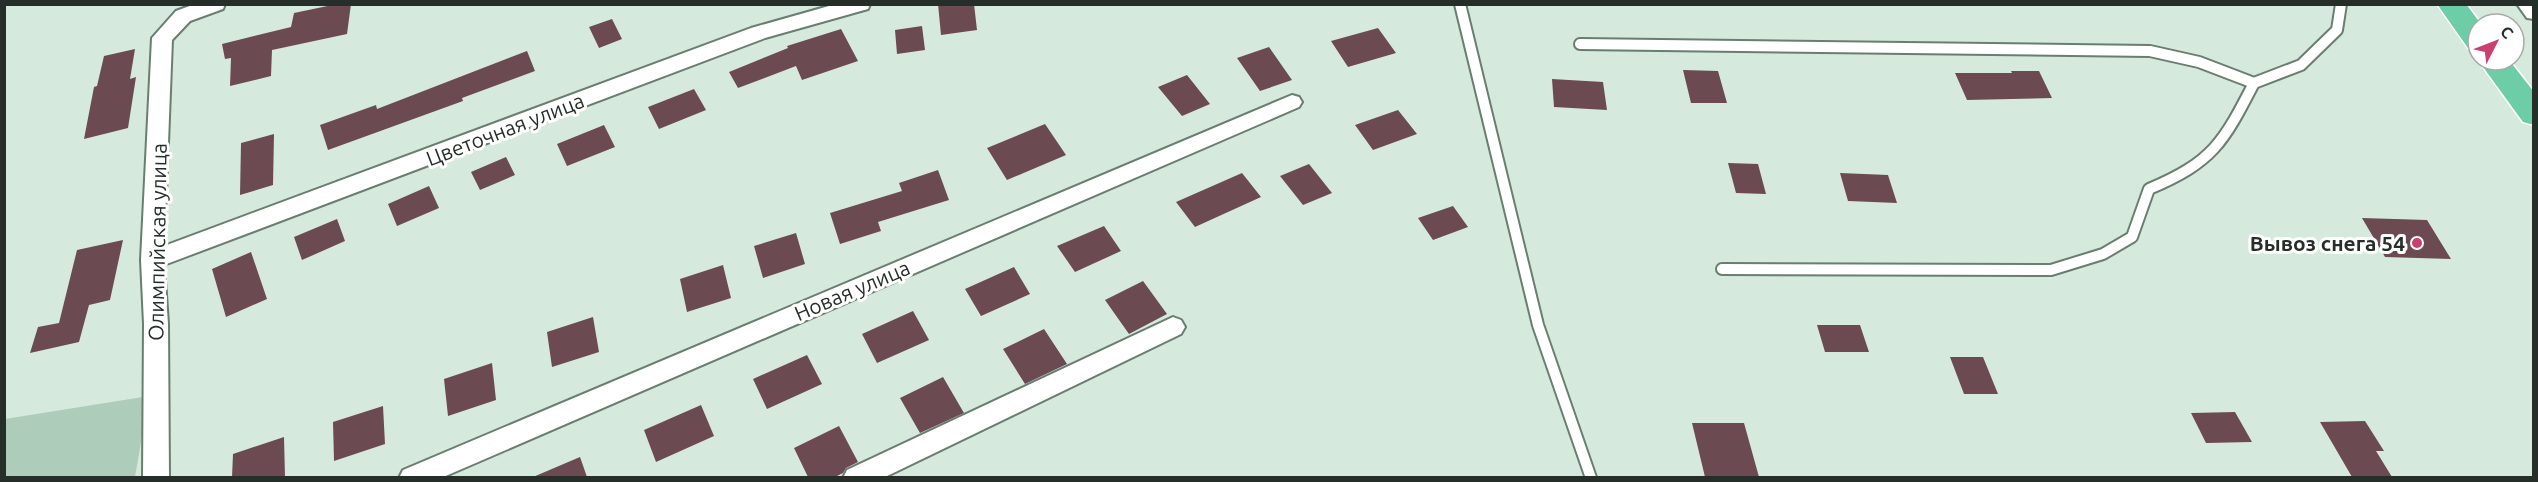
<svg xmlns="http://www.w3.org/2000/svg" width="2538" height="482" viewBox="0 0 2538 482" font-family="Ubuntu,sans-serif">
<rect width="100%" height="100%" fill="#d5eadd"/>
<!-- green -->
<path fill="#adccb9" d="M 149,396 L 135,477 L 5,478 L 5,419 Z"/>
<!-- building -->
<path fill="#6c4a52" d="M 337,4 L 351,4 L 347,34 L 272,50 L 271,76 L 230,86 L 231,58 L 225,59 L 222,44 L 291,27 L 294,13 Z
M 938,4 L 974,4 L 977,30 L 941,35 Z
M 612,19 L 622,39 L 599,48 L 589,27 Z
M 922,26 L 925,50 L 897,54 L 895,30 Z
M 1378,28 L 1396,53 L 1348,67 L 1331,41 Z
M 841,29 L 858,61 L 802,80 L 796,66 L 738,88 L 729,72 L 788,48 L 787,46 Z
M 1269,47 L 1292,80 L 1260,91 L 1237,58 Z
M 135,49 L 130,79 L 136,77 L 128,128 L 84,139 L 94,87 L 97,86 L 104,56 Z
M 527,51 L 535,71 L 462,98 L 463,101 L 328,150 L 320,125 L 376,105 L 377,109 Z
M 1683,70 L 1718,71 L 1727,103 L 1691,103 Z
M 2011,71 L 2039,71 L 2052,98 L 1967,100 L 1955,73 L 2012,73 Z
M 1187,75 L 1210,104 L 1182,116 L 1158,87 Z
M 1552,79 L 1603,82 L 1607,110 L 1554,107 Z
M 694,89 L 706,110 L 659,129 L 648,107 Z
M 1398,110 L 1417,134 L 1373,150 L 1355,125 Z
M 1045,124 L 1066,155 L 1007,180 L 987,148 Z
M 604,125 L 615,147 L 567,166 L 557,144 Z
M 274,134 L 273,185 L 240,195 L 241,143 Z
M 506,157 L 515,175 L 480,190 L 471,172 Z
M 1728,163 L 1758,164 L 1766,194 L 1736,193 Z
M 1309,164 L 1332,193 L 1303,205 L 1280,176 Z
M 938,170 L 949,200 L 878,222 L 881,231 L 840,244 L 830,213 L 902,191 L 899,183 Z
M 1242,173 L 1261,197 L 1195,227 L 1176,202 Z
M 1840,173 L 1888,175 L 1897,203 L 1848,201 Z
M 429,186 L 439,208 L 397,226 L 388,204 Z
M 1453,206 L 1468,227 L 1433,240 L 1418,218 Z
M 2362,218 L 2427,220 L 2451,259 L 2385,257 Z
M 337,219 L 345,241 L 302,260 L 294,237 Z
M 1104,226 L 1121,251 L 1075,272 L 1057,246 Z
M 796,233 L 805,264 L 763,278 L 754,246 Z
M 123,240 L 110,300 L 89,305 L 79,342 L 30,353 L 38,327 L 59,323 L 77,250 Z
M 251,252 L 267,299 L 226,317 L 212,269 Z
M 723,265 L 731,298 L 687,312 L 680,279 Z
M 1014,267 L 1030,294 L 981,316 L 965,289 Z
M 1143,281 L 1167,314 L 1129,334 L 1105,300 Z
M 913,311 L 929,340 L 877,363 L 862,334 Z
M 593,317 L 599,352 L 552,367 L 547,332 Z
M 1817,325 L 1860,325 L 1869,352 L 1825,352 Z
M 1044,329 L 1067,364 L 1025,384 L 1003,349 Z
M 807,355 L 822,384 L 767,409 L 753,379 Z
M 1950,357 L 1983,357 L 1998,394 L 1964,394 Z
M 492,363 L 496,400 L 448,416 L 444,379 Z
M 943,377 L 964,413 L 920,433 L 900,398 Z
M 701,405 L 714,436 L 656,462 L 644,430 Z
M 383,406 L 385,444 L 334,461 L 333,422 Z
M 2235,412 L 2252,442 L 2206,443 L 2191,413 Z
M 2365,421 L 2384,451 L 2376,451 L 2392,477 L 2352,477 L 2320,422 Z
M 1692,423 L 1744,423 L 1759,477 L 1705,477 Z
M 839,426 L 858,462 L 846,468 L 843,473 L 835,477 L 808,477 L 794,448 Z
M 284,437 L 285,477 L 232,477 L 233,454 Z
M 580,457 L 587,477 L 533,477 Z"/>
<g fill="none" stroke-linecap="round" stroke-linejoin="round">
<defs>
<path id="service" d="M 1460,4 L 1538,325 L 1591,478
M 1580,44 L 2150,51 L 2199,62 L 2254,83 L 2301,65 L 2337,30 L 2341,4
M 1722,269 L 2051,270 L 2103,254 L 2132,237 L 2149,189 C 2213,162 2223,143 2254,83"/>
<path id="minor" d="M 195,4 L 225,4 L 223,9 L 190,21 L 172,40 L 164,246 L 751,28 L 836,4 L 870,4 L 868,9 L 765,38 L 164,265 L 168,324 L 169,478 L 143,478 L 144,324 L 141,260 L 152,38 L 176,11 Z
M 2517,4 L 2534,4 L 2534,19 L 2527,18 Z
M 1292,95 L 1299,97 L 1302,102 L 1299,107 L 441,478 L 399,478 L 403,470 Z
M 1173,317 L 1181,320 L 1185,327 L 1181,334 L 883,478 L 843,478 L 847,470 Z"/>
<path id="primary" d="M 2437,4 L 2466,4 L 2481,24 L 2478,24 L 2478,51 L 2468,48 Z
M 2478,60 L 2509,60 L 2534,92 L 2534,125 L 2523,122 Z"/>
</defs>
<!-- service casing -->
<use href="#service" stroke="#697d70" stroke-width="14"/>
<!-- minor casing -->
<use href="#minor" stroke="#697d70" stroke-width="4"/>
<!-- primary casing -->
<use href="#primary" stroke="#fff" stroke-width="3"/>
<!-- service -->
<use href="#service" stroke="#fff" stroke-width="10"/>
<!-- minor -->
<use href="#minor" fill="#fff" fill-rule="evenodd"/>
<!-- primary -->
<use href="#primary" fill="#6ccda7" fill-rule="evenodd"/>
</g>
<!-- markers -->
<circle fill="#cb3e70" stroke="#fff" stroke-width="2" cx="2417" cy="243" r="6"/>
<g text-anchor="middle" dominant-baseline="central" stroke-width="6" stroke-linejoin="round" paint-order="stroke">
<!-- street labels -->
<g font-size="21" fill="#262e29" stroke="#fff">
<text transform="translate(505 129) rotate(-21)">Цветочная улица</text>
<text transform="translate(157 242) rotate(-89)">Олимпийская улица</text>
<text transform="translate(852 290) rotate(-23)">Новая улица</text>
</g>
<!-- poi labels -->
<g font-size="21" font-weight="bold" fill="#262e29" stroke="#fff" text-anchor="end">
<text x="2405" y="243">Вывоз снега 54</text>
</g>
</g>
<!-- border -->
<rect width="2538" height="482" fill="none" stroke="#262e29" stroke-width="12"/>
<!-- north arrow -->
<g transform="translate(2496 42) rotate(48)"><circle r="28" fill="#ffffff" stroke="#a8aba9" stroke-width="1.5"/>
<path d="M0-4.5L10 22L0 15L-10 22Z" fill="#cb3e70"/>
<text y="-9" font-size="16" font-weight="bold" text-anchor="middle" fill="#262e29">С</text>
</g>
</svg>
